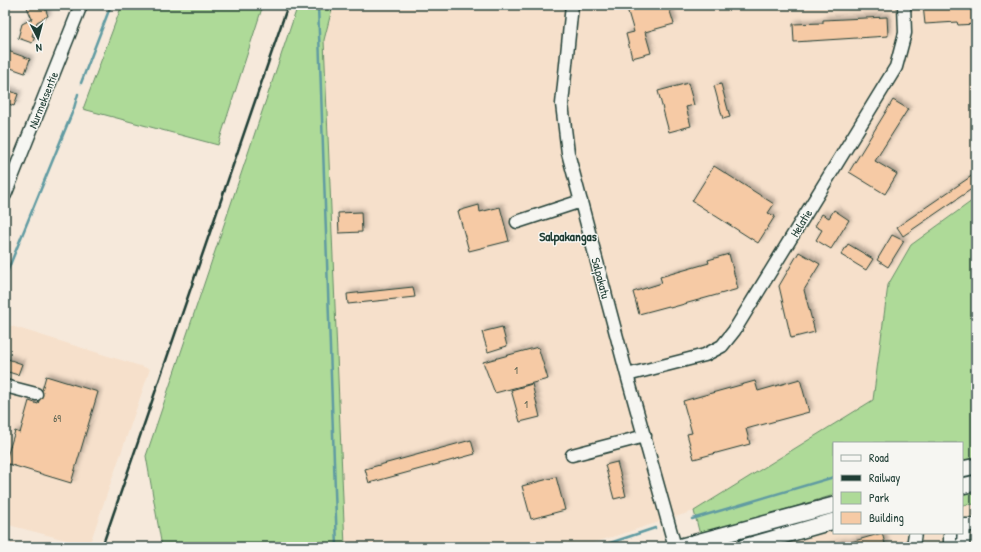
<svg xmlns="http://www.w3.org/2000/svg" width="981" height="552" viewBox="0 0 981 552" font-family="'Patrick Hand',sans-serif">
<defs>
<filter id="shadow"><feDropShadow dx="3" dy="-3" stdDeviation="2" flood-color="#0004"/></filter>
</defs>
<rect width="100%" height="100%" fill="#f6e9db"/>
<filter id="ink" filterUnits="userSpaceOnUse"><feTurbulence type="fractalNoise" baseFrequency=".025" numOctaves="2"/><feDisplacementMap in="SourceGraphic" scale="8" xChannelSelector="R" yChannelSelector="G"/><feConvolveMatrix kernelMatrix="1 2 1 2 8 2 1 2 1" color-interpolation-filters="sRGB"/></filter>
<g filter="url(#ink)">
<!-- built -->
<path fill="#f6e0cb" d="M 333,5 L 976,5 L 976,198 L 911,245 L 888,285 L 873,400 L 694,511 L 580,547 L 345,547 L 324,40 Z
M 5,324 L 150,369 L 89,546 L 5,524 Z
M 976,504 L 976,547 L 761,547 L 834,527 L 834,533 L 962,533 L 962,505 Z"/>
<!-- green -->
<path fill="#aeda98" stroke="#668c66" d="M 122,5 L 263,5 L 218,145 L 83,109 Z
M 298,5 L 333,5 L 324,40 L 345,547 L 162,547 L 146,456 Z
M 976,198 L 976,504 L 962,505 L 962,443 L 834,443 L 834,495 L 700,535 L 694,511 L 873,400 L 888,285 L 911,245 Z"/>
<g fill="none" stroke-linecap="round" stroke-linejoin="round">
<!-- stream -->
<path stroke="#609ba2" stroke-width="2.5" d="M 318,5 L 337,547
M 81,83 L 111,5
M 5,277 L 74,108 L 78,94
M 692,519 L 834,477
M 598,547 L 655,528"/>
</g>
<!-- building -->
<path fill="#f6caa5" stroke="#1f3d34" filter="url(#shadow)" d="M 26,5 L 44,5 L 48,16 L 37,22 L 32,36 L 35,37 L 32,43 L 18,38 L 22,24 L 32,19 Z
M 626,5 L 668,5 L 674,24 L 645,32 L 651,53 L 632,58 L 626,34 L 634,32 Z
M 923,5 L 976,5 L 976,24 L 958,25 L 957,22 L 925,24 Z
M 887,17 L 888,36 L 794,42 L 793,24 L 823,23 L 823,20 Z
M 5,50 L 30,59 L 25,73 L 5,66 Z
M 688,83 L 694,105 L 686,107 L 691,126 L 669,132 L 658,91 Z
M 721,84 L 730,117 L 723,119 L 714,86 Z
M 5,89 L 18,94 L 14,106 L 9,104 L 8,107 L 5,106 Z
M 893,100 L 908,109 L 875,161 L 897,174 L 885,194 L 849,172 Z
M 714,166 L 774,204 L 768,213 L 775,216 L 758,243 L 692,201 Z
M 976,173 L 976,186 L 903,236 L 897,227 Z
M 479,205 L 480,212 L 500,207 L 509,241 L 469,251 L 458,211 Z
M 834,210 L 849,220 L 831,249 L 816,240 L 822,230 L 815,226 L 822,214 L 829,218 Z
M 361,212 L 362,232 L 339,233 L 338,213 Z
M 892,235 L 904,241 L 888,267 L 877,260 Z
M 848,244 L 873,259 L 866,270 L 841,255 Z
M 799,252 L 820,264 L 804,290 L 815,332 L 791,338 L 779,286 Z
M 729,254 L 738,289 L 670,308 L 669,306 L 639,314 L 633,292 L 662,283 L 660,277 L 709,263 L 708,260 Z
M 413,287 L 415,297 L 348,304 L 347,294 Z
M 502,327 L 507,346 L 488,352 L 482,332 Z
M 538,347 L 548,379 L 495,393 L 483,362 Z
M 5,358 L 22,364 L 18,375 L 5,371 Z
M 46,376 L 98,392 L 71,483 L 5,463 L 15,431 L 20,433 L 29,401 L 38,404 Z
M 800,379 L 809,412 L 746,429 L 750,444 L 694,459 L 687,434 L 692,433 L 683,401 L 755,381 L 758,391 Z
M 532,384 L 540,417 L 520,422 L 511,390 Z
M 471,440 L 475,454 L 369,483 L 365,469 Z
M 617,462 L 626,496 L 614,499 L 605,465 Z
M 556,477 L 565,510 L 531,519 L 522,486 Z
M 882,533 L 886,547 L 826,547 L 843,542 L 844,544 Z"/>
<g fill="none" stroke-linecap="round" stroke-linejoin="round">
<defs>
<path id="minor" d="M 572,5 L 562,104 L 568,153 L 627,375 L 675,547
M 5,195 L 81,5
M 517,222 L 581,201
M 627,375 L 705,355 L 722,346 L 734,331 L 896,67 L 905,33 L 904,5
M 5,386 L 36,394
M 572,455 L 645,436
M 950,533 L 950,546 L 963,547
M 913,547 L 915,533
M 963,547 L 964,525 L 976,525"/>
<path id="major" d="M 962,469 L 976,466
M 962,486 L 976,483
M 678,547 L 834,505
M 744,547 L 834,521"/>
</defs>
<!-- minor casing -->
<use href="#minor" stroke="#1f3d34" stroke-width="15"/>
<!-- major casing -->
<use href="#major" stroke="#1f3d34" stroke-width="18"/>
<!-- minor -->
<use href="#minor" stroke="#f6f6f2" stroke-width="12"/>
<!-- major -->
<use href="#major" stroke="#f6f6f2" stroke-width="15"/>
<!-- rail -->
<path stroke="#1f3d34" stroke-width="2.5" d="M 102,547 L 288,5"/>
</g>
</g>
<g text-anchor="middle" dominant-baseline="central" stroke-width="3" stroke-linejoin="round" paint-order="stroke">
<!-- number labels -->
<g font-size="10" fill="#556050">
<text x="516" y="370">1</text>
<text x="526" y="404">1</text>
<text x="57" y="418">69</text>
</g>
<!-- street labels -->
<g font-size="12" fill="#1f3d34" stroke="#f6f6f2">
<text transform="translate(43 100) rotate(-68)">Nurmeksentie</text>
<text transform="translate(801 223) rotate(-58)">Helatie</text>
<text transform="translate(601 278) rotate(75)">Salpakatu</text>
</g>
<!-- neighbourhood labels -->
<g font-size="13" font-weight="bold" fill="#1f3d34" stroke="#f6f6f2">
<text x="568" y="236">Salpakangas</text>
</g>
</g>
<!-- margin -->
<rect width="981" height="552" fill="none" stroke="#f6f6f2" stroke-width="20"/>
<rect x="10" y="10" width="961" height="532" fill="none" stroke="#1f3d34" stroke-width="1.5" filter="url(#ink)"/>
<!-- legend -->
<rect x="833" y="442" width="130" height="92" fill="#f6f6f2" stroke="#a0aca6"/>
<rect x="841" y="455" width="20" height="6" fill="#f6f6f2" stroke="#a0aca6"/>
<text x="869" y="462" font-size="12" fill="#1f3d34">Road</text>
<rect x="841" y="475" width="20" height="6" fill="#1f3d34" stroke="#a0aca6"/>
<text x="869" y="482" font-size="12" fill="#1f3d34">Railway</text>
<rect x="841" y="492" width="20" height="12" fill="#aeda98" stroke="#a0aca6"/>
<text x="869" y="502" font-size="12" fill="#1f3d34">Park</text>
<rect x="841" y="512" width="20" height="12" fill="#f6caa5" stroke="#a0aca6"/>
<text x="869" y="522" font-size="12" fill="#1f3d34">Building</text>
<!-- north arrow -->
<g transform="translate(38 38) rotate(174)" stroke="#f6f6f2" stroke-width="3" paint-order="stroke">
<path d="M0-3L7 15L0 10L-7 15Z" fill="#1f3d34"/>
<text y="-6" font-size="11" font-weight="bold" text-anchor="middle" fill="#1f3d34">N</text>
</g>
</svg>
